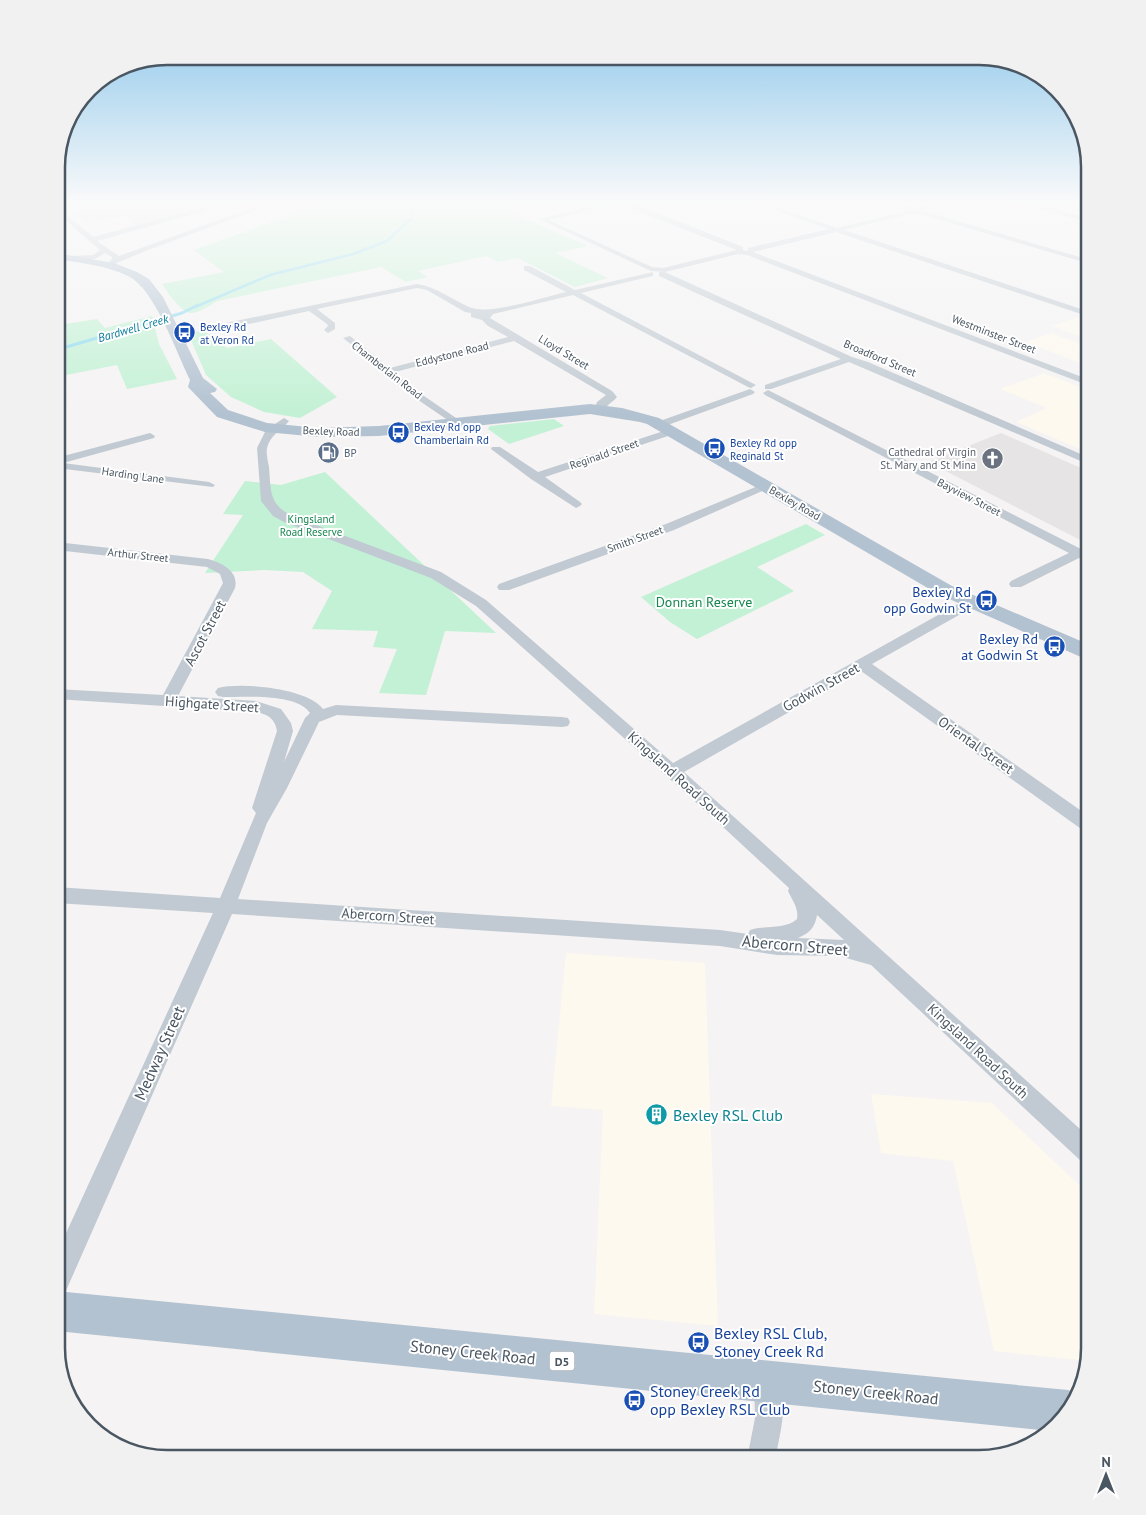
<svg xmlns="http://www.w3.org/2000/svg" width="1146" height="1515" viewBox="0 0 1146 1515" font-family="'PT Sans',sans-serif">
<rect width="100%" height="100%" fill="#f5f3f3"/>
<!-- commercial -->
<path fill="#fdf9ef" d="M 1078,317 L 1090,321 L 1090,340 L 1052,326 Z
M 1051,333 L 1090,347 L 1090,367 L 1025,342 Z
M 1044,373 L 1088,390 L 1084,399 L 1090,424 L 1090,453 L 1016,422 L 1047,408 L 1000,389 Z
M 566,953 L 705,963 L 718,1326 L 594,1314 L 603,1110 L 551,1106 Z
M 871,1094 L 992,1103 L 1090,1195 L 1090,1349 L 1087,1361 L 994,1351 L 953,1161 L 881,1153 Z"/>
<!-- education -->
<path fill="#e6e4e5" d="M 119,201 L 229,201 L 137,227 L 124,216 L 88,224 L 75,213 Z
M 1001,433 L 1090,472 L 1090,545 L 928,462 Z"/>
<!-- green -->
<path fill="#c3f1d5" d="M 329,201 L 505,201 L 512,205 L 502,207 L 508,211 L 588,246 L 555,253 L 608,278 L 575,287 L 518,258 L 498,262 L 486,256 L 418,271 L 428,277 L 406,282 L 381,267 L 217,301 C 211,305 200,312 193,313 C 183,315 167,292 162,284 L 224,272 L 194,250 Z
M 56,313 L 65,324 L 97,319 L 105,328 L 152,316 L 159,344 L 177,379 L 127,389 L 117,365 L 56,377 Z
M 203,330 L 227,348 L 271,339 L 337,397 L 300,418 L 264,412 L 231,397 L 206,375 L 188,333 Z
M 554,419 L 564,426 L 509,444 L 488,429 L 490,426 Z
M 325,472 L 496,633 L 445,631 L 426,695 L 379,693 L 397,649 L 373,647 L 378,631 L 312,629 L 332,591 L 303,572 L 264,570 L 205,573 L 243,515 L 223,514 L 245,481 L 281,485 Z
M 806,524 L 825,535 L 757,567 L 794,591 L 697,639 L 670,622 L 641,597 Z"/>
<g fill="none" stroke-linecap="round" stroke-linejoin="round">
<!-- stream-far1 -->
<path stroke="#90daee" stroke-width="2.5" d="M 195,307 L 270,275 L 353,254 L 387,241 L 412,218 L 410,201"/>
<!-- stream -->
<path stroke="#90daee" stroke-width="3" d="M 56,350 L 182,313 L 198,305"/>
<!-- minor -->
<path fill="#c1cad2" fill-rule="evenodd" d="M 228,201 L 236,202 L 97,241 L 119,256 L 271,201 L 281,201 L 151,249 L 119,262 L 110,267 L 106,265 L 112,259 L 112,257 L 105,253 L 95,259 L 73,260 L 73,256 L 93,255 L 100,250 L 56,212 L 56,206 L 93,237 Z
M 613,201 L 627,201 L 743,247 L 743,250 L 748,251 L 748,248 L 829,229 L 748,201 L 759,201 L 837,228 L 907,211 L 883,201 C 895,201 904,207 915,207 C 930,207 945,201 960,201 L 918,211 L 930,213 L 1090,260 L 1090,264 L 927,216 L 910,214 L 844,230 L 1090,312 L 1090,317 L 836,232 L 753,252 L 1090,380 L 1090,386 L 747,255 L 738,254 L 665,272 L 651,271 L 539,219 ZM 619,204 L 737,250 L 663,268 L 652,267 L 549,220 Z
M 1015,201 L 1027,201 L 1090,219 L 1090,223 Z
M 524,266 L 530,266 L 575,290 L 653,272 L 653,276 L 581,293 L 756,385 L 751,388 L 748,387 L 573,295 L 493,314 L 490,318 L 612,391 L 617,397 C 612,403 607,404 603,412 L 595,412 L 594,410 L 597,402 L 606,395 L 514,341 L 395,372 L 411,387 L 456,418 L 456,422 L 452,423 L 405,391 L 376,364 L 343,338 L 350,336 L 390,368 L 508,337 L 488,326 L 482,320 L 471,317 L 471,313 L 465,312 L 427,290 L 417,288 L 317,309 L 335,323 L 335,329 L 328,333 L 324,330 L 328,326 L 327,324 L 309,311 L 221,330 L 217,327 L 221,324 L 417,284 C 437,287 451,299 469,307 C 489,316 544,297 566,292 L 524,270 Z
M 659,272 L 665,272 L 852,357 L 868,362 L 1090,458 L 1090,465 L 849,362 L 771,389 L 765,389 L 765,385 L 841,359 L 659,276 Z
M 750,389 L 755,392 L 753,394 L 665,426 L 657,426 L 656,424 L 657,422 Z
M 768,390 L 1083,550 L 1090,554 L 1090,563 L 1079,558 L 1021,587 L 1011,587 L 1009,584 L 1011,581 L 1069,553 L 765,395 L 763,393 Z
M 284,418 L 289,421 C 282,430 270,435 267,448 C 266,454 268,462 269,467 C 271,492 269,504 292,516 L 441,572 L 486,600 L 673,763 L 965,600 L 975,600 L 977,603 L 975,606 L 872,664 L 1090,817 L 1090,833 L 1084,831 L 861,671 L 684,772 L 1090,1138 L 1090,1166 L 1082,1162 L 871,965 L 839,956 L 777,955 L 720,946 L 232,914 L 65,1293 L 56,1297 L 56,1255 L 213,913 L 56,903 L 56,887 L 220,898 L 256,813 L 252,808 L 277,731 C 275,719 268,714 256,712 L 56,699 L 56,689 L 163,695 L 223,583 L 220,574 L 207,567 L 56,550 L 56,542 L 208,559 C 222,563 239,571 235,588 L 178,696 L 256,701 L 281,709 L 291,723 L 293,731 L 284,762 L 305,718 L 310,713 C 297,693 245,697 223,697 L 218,696 L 215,692 L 218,688 C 241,682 308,688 323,709 L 336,705 L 562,717 L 568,718 L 570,722 L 568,726 L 562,727 L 337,715 L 319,722 L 287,788 L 267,823 L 238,899 L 720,930 L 748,934 L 750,930 C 765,925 785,930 797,919 C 799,908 792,900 788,891 L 789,888 L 709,814 L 476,606 L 431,578 L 284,522 L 273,516 L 261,501 L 257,448 L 266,430 ZM 817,915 L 844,940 L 798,938 C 810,933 815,927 817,915 Z
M 673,428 L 678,431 L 677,433 L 545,477 L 580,502 L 582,504 L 580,506 L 576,508 L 531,479 L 491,449 L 492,447 L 500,447 L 538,472 Z
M 150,433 L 155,436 L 154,438 L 63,463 L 209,482 L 215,485 L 213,487 L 56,468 L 56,458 Z
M 765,483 L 769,484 L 771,486 L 769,488 L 674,530 L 509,590 L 499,590 L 497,587 L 499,584 L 666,524 Z
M 768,1367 L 778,1371 C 789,1399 781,1431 775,1459 L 747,1459 L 755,1418 L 754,1381 L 758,1371 Z"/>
<!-- primary -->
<path fill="#b3c2d1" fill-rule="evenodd" d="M 56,253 L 114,263 L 137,272 L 149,279 L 163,297 L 203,378 L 217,389 L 215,392 L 210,393 L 228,410 L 267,423 L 319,428 L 379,426 L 590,404 L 622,408 L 659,418 L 952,586 L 1090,645 L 1090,661 L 938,594 L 647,424 L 640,422 L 590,414 L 379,436 L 319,437 L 265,432 L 217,417 L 188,387 L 190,380 C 176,352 155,289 128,276 C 105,265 80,263 56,259 Z
M 56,1291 L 1068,1390 L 1078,1394 L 1075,1403 L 1050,1431 L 56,1331 Z"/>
</g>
<!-- sky -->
<linearGradient id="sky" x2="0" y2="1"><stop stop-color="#85c3ea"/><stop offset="0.49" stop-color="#fafafa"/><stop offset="1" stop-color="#fafafa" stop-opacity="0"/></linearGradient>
<rect width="1146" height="414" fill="url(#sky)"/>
<!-- icons -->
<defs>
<symbol id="bus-disc" viewBox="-11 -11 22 22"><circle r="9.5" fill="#1a4fb4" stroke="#fff"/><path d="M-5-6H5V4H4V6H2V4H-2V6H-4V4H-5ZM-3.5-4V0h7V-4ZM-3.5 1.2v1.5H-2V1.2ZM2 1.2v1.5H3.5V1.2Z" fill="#fff"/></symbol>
<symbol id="fuel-disc" viewBox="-11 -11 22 22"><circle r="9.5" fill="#5c6f8a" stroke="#fff"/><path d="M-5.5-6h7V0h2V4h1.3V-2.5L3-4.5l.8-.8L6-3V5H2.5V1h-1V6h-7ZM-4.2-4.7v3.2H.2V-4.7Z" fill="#fff"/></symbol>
<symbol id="church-disc" viewBox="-11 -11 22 22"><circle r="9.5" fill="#6b7280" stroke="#fff"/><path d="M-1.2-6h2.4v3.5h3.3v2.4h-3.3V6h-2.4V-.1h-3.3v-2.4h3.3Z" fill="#fff"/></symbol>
<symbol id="building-disc" viewBox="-11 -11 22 22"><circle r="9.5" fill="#0f9aa8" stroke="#fff"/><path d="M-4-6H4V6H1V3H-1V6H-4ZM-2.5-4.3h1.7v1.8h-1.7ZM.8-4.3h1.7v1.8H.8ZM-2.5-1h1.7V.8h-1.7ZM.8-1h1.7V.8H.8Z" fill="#fff"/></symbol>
</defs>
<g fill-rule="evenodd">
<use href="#bus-disc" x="172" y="320" width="25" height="25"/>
<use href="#bus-disc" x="386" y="420" width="25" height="25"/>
<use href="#bus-disc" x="702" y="436" width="25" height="25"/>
<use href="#fuel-disc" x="316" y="440" width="25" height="25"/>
<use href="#church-disc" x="980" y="446" width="25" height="25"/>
<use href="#bus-disc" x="974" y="588" width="25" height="25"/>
<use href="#bus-disc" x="1042" y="634" width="25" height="25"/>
<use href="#building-disc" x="644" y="1102" width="25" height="25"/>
<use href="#bus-disc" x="686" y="1330" width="25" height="25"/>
<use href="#bus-disc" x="622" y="1388" width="25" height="25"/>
</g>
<g text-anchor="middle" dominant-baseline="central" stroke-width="4" stroke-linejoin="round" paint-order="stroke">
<!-- far-transit labels -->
<g font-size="11" fill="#164399" stroke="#fff" text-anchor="start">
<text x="200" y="327">Bexley Rd<tspan x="200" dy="13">at Veron Rd</tspan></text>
<text x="414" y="427">Bexley Rd opp<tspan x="414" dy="13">Chamberlain Rd</tspan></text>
<text x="730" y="443">Bexley Rd opp<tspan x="730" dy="13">Reginald St</tspan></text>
</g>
<!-- far-street labels -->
<g font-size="11" fill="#4a5661" stroke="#fff">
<text transform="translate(994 334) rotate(21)">Westminster Street</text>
<text transform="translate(564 352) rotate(31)">Lloyd Street</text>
<text transform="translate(452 354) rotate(-14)">Eddystone Road</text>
<text transform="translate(880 358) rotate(23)">Broadford Street</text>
<text transform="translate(387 370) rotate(38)">Chamberlain Road</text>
<text transform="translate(331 431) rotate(2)">Bexley Road</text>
<text transform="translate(604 454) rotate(-19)">Reginald Street</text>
<text transform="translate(133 475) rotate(8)">Harding Lane</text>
<text transform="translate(969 497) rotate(27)">Bayview Street</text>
<text transform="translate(795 503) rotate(30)">Bexley Road</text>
<text transform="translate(635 539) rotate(-20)">Smith Street</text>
<text transform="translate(138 555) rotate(6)">Arthur Street</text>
</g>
<!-- far-worship labels -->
<g font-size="11" fill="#5b616d" stroke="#fff" text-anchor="end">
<text x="976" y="452">Cathedral of Virgin<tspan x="976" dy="13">St. Mary and St Mina</tspan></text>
</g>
<!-- far-service labels -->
<g font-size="11" fill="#4e5e75" stroke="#fff" text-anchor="start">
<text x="344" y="453">BP</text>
</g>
<!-- far-park labels -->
<g font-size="11" fill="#17864f" stroke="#fff">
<text x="311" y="519">Kingsland<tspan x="311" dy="13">Road Reserve</tspan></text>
</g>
<!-- far-water labels -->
<g font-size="12" font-style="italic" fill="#0c7c9b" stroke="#fff">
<text transform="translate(133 328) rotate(-16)">Bardwell Creek</text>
</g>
<!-- shield labels -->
<rect fill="#fff" stroke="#808990" stroke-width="1" x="549.5" y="1351.5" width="25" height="19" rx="4"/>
<g font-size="12" font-weight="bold" fill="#4a5661">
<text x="562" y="1361">D5</text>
</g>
<!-- transit labels -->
<g font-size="14" fill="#164399" stroke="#fff" text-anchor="end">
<text x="971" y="592">Bexley Rd<tspan x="971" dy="16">opp Godwin St</tspan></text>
<text x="1038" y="639">Bexley Rd<tspan x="1038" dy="16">at Godwin St</tspan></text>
</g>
<!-- park labels -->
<g font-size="14" fill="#17864f" stroke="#fff">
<text x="704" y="602">Donnan Reserve</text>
</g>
<!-- street labels -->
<g font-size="14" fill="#4a5661" stroke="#fff">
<text transform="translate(205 633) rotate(-62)">Ascot Street</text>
<text transform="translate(821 687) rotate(-29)">Godwin Street</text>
<text transform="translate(212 704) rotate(4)">Highgate Street</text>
<text transform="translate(976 745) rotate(35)">Oriental Street</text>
<text transform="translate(679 778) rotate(42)">Kingsland Road South</text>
<text transform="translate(388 916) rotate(4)">Abercorn Street</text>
<text transform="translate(978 1051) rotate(43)">Kingsland Road South</text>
</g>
<!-- near-street labels -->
<g font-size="16" fill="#4a5661" stroke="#fff">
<text transform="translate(795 945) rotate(5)">Abercorn Street</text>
<text transform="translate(159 1053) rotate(-66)">Medway Street</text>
<text transform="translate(473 1352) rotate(6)">Stoney Creek Road</text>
<text transform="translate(876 1392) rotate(6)">Stoney Creek Road</text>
</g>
<!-- near-culture labels -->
<g font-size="16" fill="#0d838f" stroke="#fff" text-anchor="start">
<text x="673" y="1115">Bexley RSL Club</text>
</g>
<!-- near-transit labels -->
<g font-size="16" fill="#164399" stroke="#fff" text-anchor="start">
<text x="714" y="1333">Bexley RSL Club,<tspan x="714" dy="18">Stoney Creek Rd</tspan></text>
<text x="650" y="1391">Stoney Creek Rd<tspan x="650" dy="18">opp Bexley RSL Club</tspan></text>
</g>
</g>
<!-- crop -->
<path d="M0 0H1146V1515H0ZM167 65H979A102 102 0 0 1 1081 167V1348A102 102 0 0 1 979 1450H167A102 102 0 0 1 65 1348V167A102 102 0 0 1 167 65Z" fill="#f1f1f2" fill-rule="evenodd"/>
<path fill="none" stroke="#4a5661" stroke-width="2.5" d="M167 65H979A102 102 0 0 1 1081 167V1348A102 102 0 0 1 979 1450H167A102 102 0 0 1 65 1348V167A102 102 0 0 1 167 65Z"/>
<!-- north arrow -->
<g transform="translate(1106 1475)" stroke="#ffffff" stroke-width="4" paint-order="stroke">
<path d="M0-4L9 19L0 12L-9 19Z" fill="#4a5661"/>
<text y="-8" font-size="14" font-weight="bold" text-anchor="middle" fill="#4a5661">N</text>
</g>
</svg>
